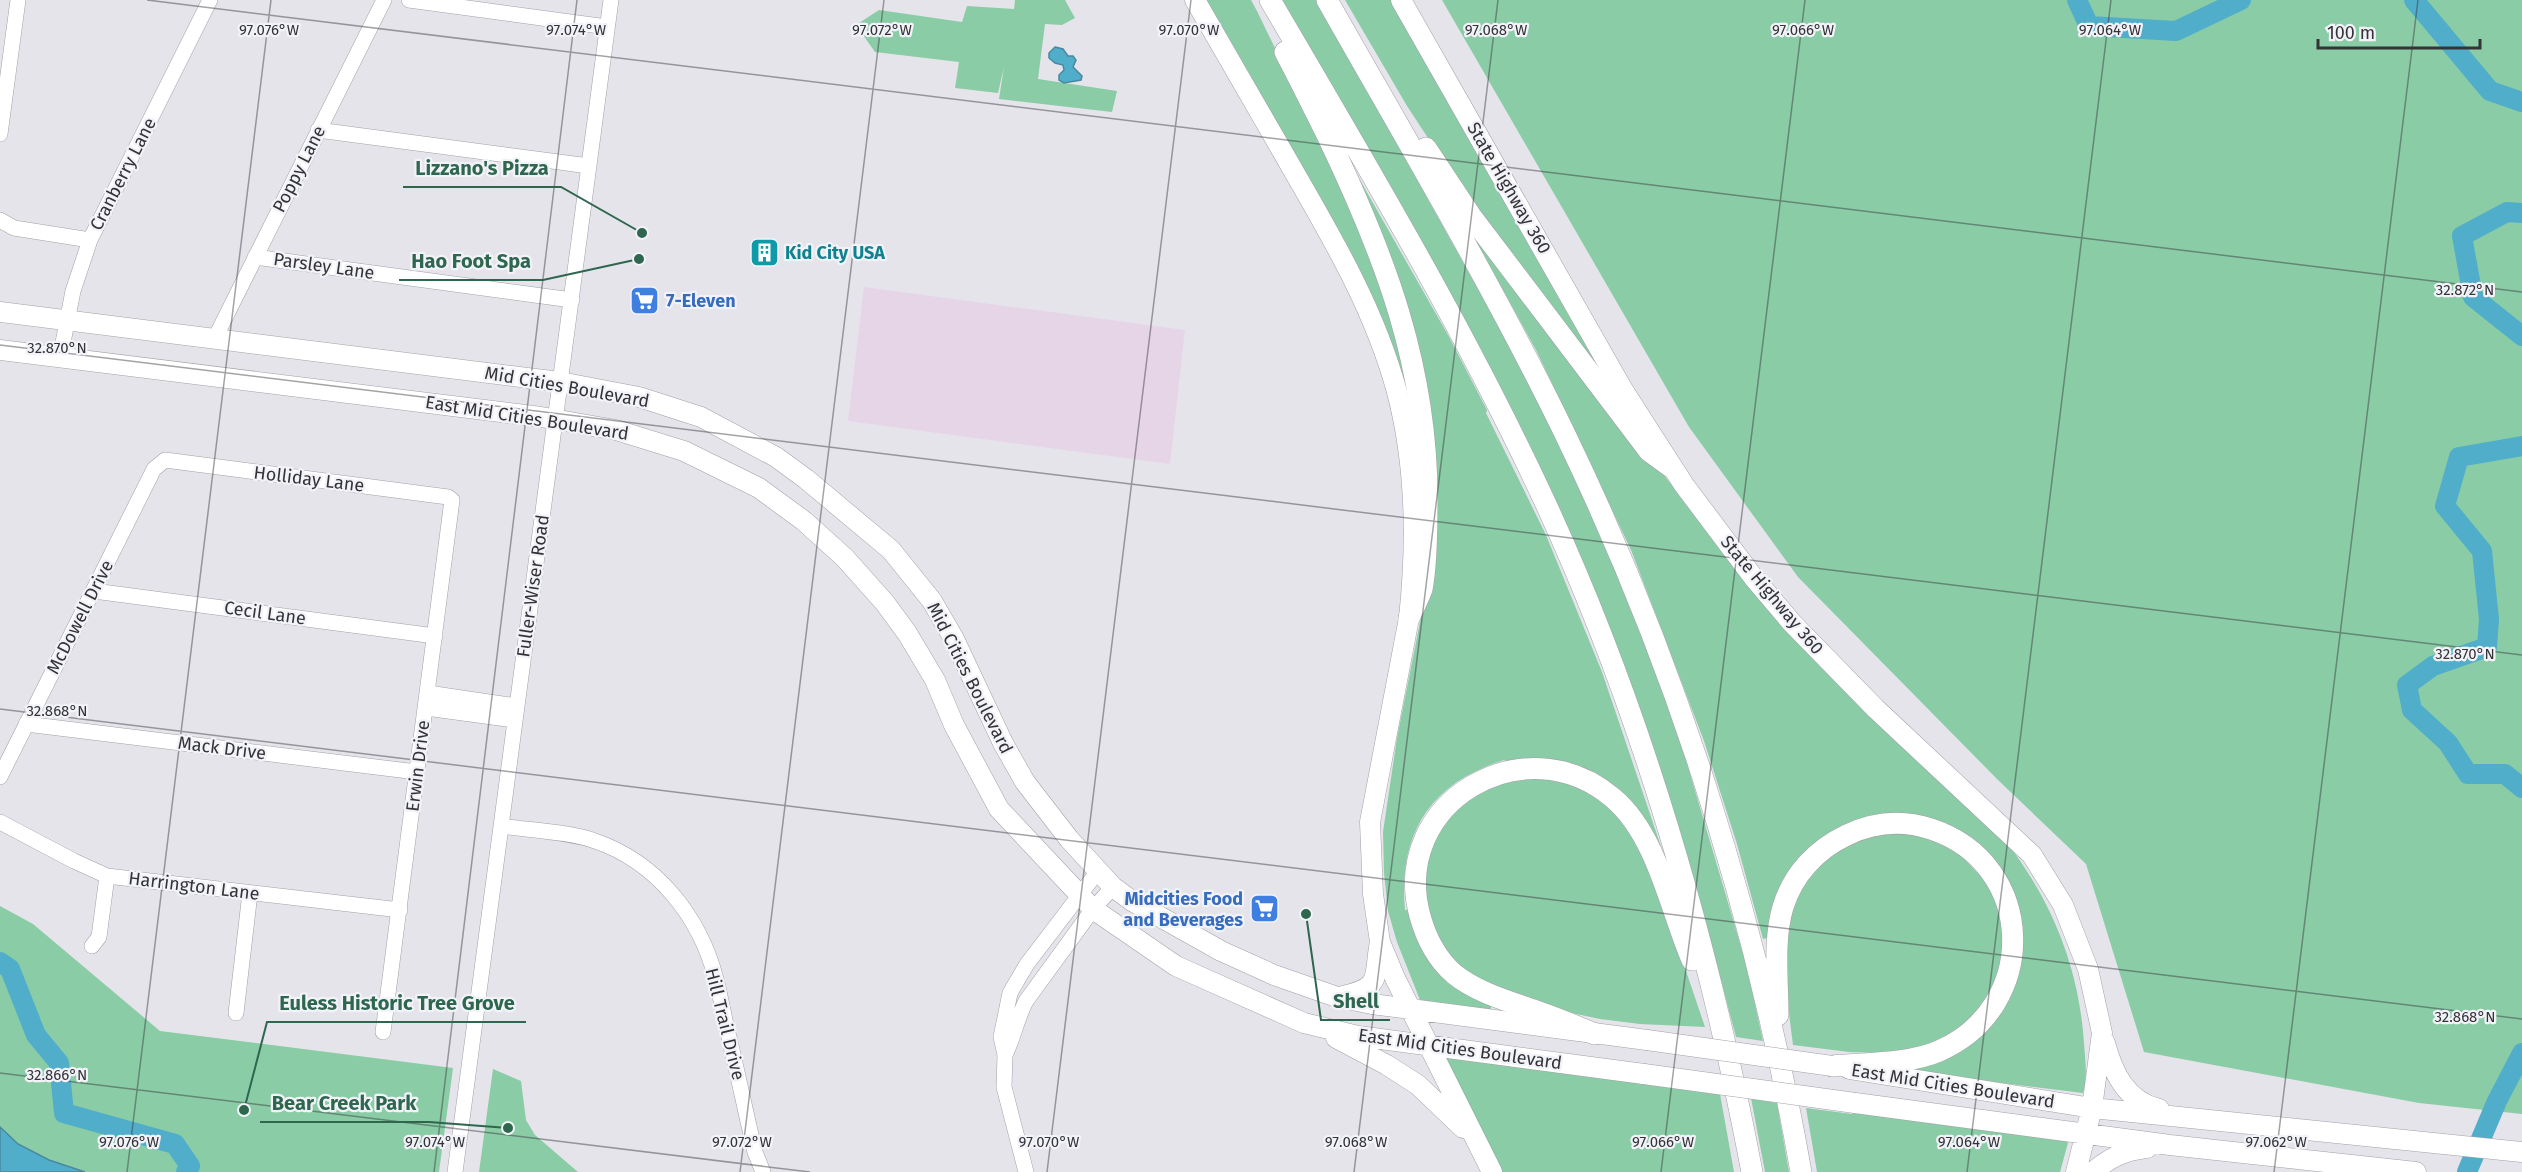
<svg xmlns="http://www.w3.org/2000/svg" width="2522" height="1172" viewBox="0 0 2522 1172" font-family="'Fira Sans',sans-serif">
<rect width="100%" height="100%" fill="#e5e4eb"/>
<!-- commercial -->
<path fill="#e6d5e7" d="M 864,287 L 1185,330 L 1170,464 L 848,421 Z"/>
<!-- green -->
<path fill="#8acca6" d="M 1015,0 L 1065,0 L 1075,18 L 1062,25 L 1045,24 L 1038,79 L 1117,91 L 1112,112 L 999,99 L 1004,67 L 998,93 L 955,88 L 959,62 L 875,52 L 856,25 L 879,10 L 962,22 L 967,6 L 1014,9 Z
M 1204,0 L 1251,0 L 1257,11 L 1374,252 L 1417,423 L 1401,386 Z
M 1281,0 L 1317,0 L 1527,377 L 1609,553 L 1671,709 L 1747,967 L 1763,1041 L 1736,1037 L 1697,889 L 1673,810 L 1585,576 Z
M 1345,0 L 1393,0 L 1616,392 L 1468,199 L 1407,106 Z
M 1442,0 L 2522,0 L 2522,1114 L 2419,1103 L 2144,1052 L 2086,864 L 1998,780 L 1798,577 L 1689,427 Z
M 1352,166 L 1448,335 L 1487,410 L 1486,413 L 1546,535 L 1602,672 L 1673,882 L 1625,801 L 1509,763 L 1504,760 C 1430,783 1398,834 1405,910 L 1410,909 L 1415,926 L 1492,1002 L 1490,1013 L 1424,1003 L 1420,1000 L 1397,942 L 1388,911 L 1384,873 L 1383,832 L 1397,738 L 1424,602 L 1428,418 Z
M 1464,219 L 1706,529 L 2004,839 C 2051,899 2079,966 2084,1043 C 2085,1058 2088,1079 2083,1093 L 1912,1072 L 1913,1064 L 1964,1044 L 2019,945 L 1961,837 L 1838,831 L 1771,937 L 1763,939 L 1737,844 L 1704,741 L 1631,550 L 1536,350 Z
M 1506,778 L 1561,778 L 1610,806 L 1630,832 L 1646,861 L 1663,903 L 1705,1027 L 1640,1024 L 1600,1019 L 1567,1012 L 1475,980 L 1439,945 L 1422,893 L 1431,841 L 1461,801 Z
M 1868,834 L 1923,834 L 1952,846 L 1992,888 L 2005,928 L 1997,984 L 1967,1025 L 1924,1047 L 1879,1053 L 1849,1052 L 1793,1045 L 1784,974 L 1785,922 L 1793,897 L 1823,857 Z
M 0,906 L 33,924 L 160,1031 L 453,1068 L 439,1172 L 0,1172 Z
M 1443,1055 L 1720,1094 L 1734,1172 L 1501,1172 Z
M 493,1069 L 521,1081 L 526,1120 L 535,1135 L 578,1172 L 479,1172 Z
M 1751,1098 L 1777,1103 L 1789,1172 L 1765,1172 Z
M 1806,1108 L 1852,1114 L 1854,1110 L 2056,1140 L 2064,1138 L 2068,1143 L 2060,1172 L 1817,1172 Z"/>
<!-- water -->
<path fill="#50aecb" stroke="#48899f" stroke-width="1.5" d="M 1055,47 L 1063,49 L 1068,56 L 1073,56 L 1076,60 L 1073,67 L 1082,76 L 1081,80 L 1064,83 L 1059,80 L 1059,75 L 1064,70 L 1063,65 L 1055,63 L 1049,58 L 1049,53 Z
M 0,1127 L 18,1144 L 49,1160 L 85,1172 L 0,1172 Z"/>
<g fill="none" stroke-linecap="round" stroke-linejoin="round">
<!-- river -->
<path stroke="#50aecb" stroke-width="20" d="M 2077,0 L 2089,26 L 2176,31 L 2241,0
M 2414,0 L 2490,91 L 2522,102
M 2522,213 L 2507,212 L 2462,236 L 2473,297 L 2522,336
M 2522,446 L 2459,457 L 2445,506 L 2482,551 L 2489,619 L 2487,647 L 2433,666 L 2407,685 L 2412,710 L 2448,743 L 2468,774 L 2505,774 L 2522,788
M 0,962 L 10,969 L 36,1035 L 59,1063 L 64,1113 L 175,1144 L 190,1166 L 186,1172
M 2467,1172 L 2497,1101 L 2522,1053"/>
<defs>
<path id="minor" d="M 409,0 L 607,27
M 318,130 L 589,166
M 0,134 L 18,0
M 0,220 L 14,228 L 90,240
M 255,257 L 572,300
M 215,338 L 384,0
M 60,358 L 73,291 L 90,240 L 210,0
M 94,591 L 435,636
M 428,693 L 517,706
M 426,708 L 515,720
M 26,724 L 417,772
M 0,777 L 154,469 L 165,460 L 448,497 L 452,500 L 383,1032
M 0,822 L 74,861 L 107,876 L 400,910
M 501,826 C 528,830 572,832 595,841 C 657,862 700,917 716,979 C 721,998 724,1018 729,1037 C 738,1075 746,1114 755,1152 L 763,1172
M 92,946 L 99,937 L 107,876
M 236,1013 L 250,893
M 1005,1055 C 1014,1037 1017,1018 1026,1001 L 1093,909 L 1113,887
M 455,1172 L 611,0
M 1026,1172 L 1004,1087 L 1005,1055 L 1001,1037 L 1010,993 L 1027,964 L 1098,871"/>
<path id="major" d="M 1195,0 C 1228,57 1260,113 1293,170 C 1334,241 1375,311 1397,392 C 1416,465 1417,543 1409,618 L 1370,822 L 1373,894 L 1380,942 L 1395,978 L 1492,1172
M 1401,0 L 1623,390 L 1684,485 L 1754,578 L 1792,623 L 1876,709 L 2032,855 L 2063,905 L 2088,969 L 2102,1033 L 2092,1108 L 2076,1172
M 0,312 L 560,382 L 639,397 L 701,417 L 776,457 L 806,479 L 891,550 L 932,601 L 954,639 L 1003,743 L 1025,782 L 1069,839 L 1113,887 L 1132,901 L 1221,951 L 1274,975 L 1337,997 L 1372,1004 L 1647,1040
M 0,350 L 541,417 L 616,430 L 684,451 L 759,488 L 804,521 L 845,558 L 885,603 L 907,633 L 935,680 L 954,725 L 999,809 L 1093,909 L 1176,966 L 1304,1023 L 1358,1036 L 1644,1074
M 1343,996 C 1384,987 1373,976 1380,942
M 1336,1038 L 1387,1065 L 1418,1085 L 1463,1128
M 2105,1043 C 2113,1073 2126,1101 2159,1109
M 1849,1069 L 2092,1108 L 2522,1152
M 1855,1103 L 2170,1145 L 2416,1172
M 2093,1172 C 2109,1158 2125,1150 2147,1148"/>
<path id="highway" d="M 1270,0 C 1366,164 1464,328 1544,500 C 1643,713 1708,942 1752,1172
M 1327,0 C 1408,143 1492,284 1564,432 C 1677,665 1756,917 1801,1172
M 1285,52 C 1300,80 1314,109 1328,137 C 1385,256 1428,368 1427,502 C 1427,527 1427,565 1422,589 C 1419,598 1413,609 1409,618
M 1426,148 L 1471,216 L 1649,451 L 1671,467
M 1778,1015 C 1778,980 1773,940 1783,907 C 1793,874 1817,849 1847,835 C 1874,822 1903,820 1931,829 C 2037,864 2040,1007 1939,1051 C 1910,1064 1865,1063 1832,1066
M 1595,1034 C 1576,1026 1556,1018 1536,1011 C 1508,1001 1478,993 1454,974 C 1437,959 1426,938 1420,916 C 1389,802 1525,723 1613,798 C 1657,835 1670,909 1692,960"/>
</defs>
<!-- minor casing -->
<use href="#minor" stroke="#a1a1a7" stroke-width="16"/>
<!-- major casing -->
<use href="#major" stroke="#a1a1a7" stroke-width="21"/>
<!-- highway casing -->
<use href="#highway" stroke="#a1a1a7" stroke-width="22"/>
<!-- minor -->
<use href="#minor" stroke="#fff" stroke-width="15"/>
<!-- major -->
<use href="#major" stroke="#fff" stroke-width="20"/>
<!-- highway -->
<use href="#highway" stroke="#fff" stroke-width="21"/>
<defs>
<path id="major-bridge" d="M 1647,1040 L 1832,1066
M 1644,1074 L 1855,1103"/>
</defs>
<!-- major-bridge casing -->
<use href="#major-bridge" stroke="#a1a1a7" stroke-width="21" stroke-linecap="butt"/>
<!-- major-bridge -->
<use href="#major-bridge" stroke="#fff" stroke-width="20"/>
</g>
<!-- ticks -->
<path fill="none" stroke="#343437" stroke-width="1.5" stroke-opacity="0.45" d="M 147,0 L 2522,292M 0,345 L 2522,655M 0,709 L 2522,1019M 0,1073 L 810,1172M 127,1172 L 271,0M 434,1172 L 577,0M 740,1172 L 884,0M 1047,1172 L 1191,0M 1354,1172 L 1498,0M 1661,1172 L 1805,0M 1967,1172 L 2111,0M 2274,1172 L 2418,0"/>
<!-- icons -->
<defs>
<symbol id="building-square" viewBox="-11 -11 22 22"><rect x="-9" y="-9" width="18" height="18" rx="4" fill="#0f9aa8" stroke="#f2f2f9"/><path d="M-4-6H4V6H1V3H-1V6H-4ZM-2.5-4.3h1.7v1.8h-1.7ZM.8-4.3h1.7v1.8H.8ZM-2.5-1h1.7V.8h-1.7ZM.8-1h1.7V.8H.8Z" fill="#fff"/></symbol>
<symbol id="supermarket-square" viewBox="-11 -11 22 22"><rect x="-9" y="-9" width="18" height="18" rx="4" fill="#3f7fe0" stroke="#f2f2f9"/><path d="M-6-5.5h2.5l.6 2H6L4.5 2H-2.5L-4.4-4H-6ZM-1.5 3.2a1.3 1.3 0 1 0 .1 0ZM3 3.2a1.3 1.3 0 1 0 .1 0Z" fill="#fff"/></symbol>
</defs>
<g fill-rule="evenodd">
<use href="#building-square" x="748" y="236" width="33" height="33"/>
<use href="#supermarket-square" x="628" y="284" width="33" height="33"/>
<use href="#supermarket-square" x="1248" y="892" width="33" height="33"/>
</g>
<g text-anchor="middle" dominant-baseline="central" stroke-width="4.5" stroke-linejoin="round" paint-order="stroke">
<!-- street labels -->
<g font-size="18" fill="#343437" stroke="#f2f2f9">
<text transform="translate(299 169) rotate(-63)">Poppy Lane</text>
<text transform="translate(123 174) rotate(-63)">Cranberry Lane</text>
<text transform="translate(1509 188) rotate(60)">State Highway 360</text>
<text transform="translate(324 266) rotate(8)">Parsley Lane</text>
<text transform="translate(567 387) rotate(10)">Mid Cities Boulevard</text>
<text transform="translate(527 418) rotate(9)">East Mid Cities Boulevard</text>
<text transform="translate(309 479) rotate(7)">Holliday Lane</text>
<text transform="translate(533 586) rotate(-82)">Fuller-Wiser Road</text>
<text transform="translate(1772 595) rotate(50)">State Highway 360</text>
<text transform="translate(265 613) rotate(8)">Cecil Lane</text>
<text transform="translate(80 617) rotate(-63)">McDowell Drive</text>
<text transform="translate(970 678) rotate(63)">Mid Cities Boulevard</text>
<text transform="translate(222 748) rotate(7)">Mack Drive</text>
<text transform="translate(418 766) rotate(-83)">Erwin Drive</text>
<text transform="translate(194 886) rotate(7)">Harrington Lane</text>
<text transform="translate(725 1024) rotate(76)">Hill Trail Drive</text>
<text transform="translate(1460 1049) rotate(8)">East Mid Cities Boulevard</text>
<text transform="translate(1953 1086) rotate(9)">East Mid Cities Boulevard</text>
</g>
<!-- culture labels -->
<g font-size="18" font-weight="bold" fill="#0d838f" stroke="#f2f2f9" text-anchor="start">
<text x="785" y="253">Kid City USA</text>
</g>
<!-- shop labels -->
<g font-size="18" font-weight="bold" fill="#366cbe" stroke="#f2f2f9" text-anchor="start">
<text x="666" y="301">7-Eleven</text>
<text x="1243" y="899" text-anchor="end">Midcities Food<tspan x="1243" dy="21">and Beverages</tspan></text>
</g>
</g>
<g font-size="15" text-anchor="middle" fill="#343437" stroke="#f2f2f9" stroke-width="4.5" stroke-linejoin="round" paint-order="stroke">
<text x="269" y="35">97.076°W</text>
<text x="576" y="35">97.074°W</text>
<text x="882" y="35">97.072°W</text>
<text x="1189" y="35">97.070°W</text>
<text x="1496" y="35">97.068°W</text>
<text x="1803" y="35">97.066°W</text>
<text x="2110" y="35">97.064°W</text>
<text x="2465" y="295">32.872°N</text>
<text x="57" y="353">32.870°N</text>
<text x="2465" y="659">32.870°N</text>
<text x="57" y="716">32.868°N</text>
<text x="2465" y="1022">32.868°N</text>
<text x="57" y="1080">32.866°N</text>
<text x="129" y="1147">97.076°W</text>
<text x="435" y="1147">97.074°W</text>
<text x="742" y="1147">97.072°W</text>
<text x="1049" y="1147">97.070°W</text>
<text x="1356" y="1147">97.068°W</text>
<text x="1663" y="1147">97.066°W</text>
<text x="1969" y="1147">97.064°W</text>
<text x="2276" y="1147">97.062°W</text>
</g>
<!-- callouts -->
<path fill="none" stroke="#2e664e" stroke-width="2" d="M642 233L561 187H403M639 259L543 280H399M1306 914L1321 1020H1390M244 1110L267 1022H526M508 1128L429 1122H260"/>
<g fill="#2e664e" stroke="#f2f2f9" stroke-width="2">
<circle cx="642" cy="233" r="6"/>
<circle cx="639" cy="259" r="6"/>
<circle cx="1306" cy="914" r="6"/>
<circle cx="244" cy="1110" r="6"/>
<circle cx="508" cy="1128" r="6"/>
</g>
<g font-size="20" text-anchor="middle" font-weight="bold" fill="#2e664e" stroke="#f2f2f9" stroke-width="4.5" stroke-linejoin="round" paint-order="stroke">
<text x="482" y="175">Lizzano's Pizza</text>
<text x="471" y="268">Hao Foot Spa</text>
<text x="1356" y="1008">Shell</text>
<text x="397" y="1010">Euless Historic Tree Grove</text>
<text x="344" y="1110">Bear Creek Park</text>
</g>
<!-- scale -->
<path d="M2318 39v9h162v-9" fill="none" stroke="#343437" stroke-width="3"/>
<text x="2327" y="39" font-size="18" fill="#343437" stroke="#f2f2f9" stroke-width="4.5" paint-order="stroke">100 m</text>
</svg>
